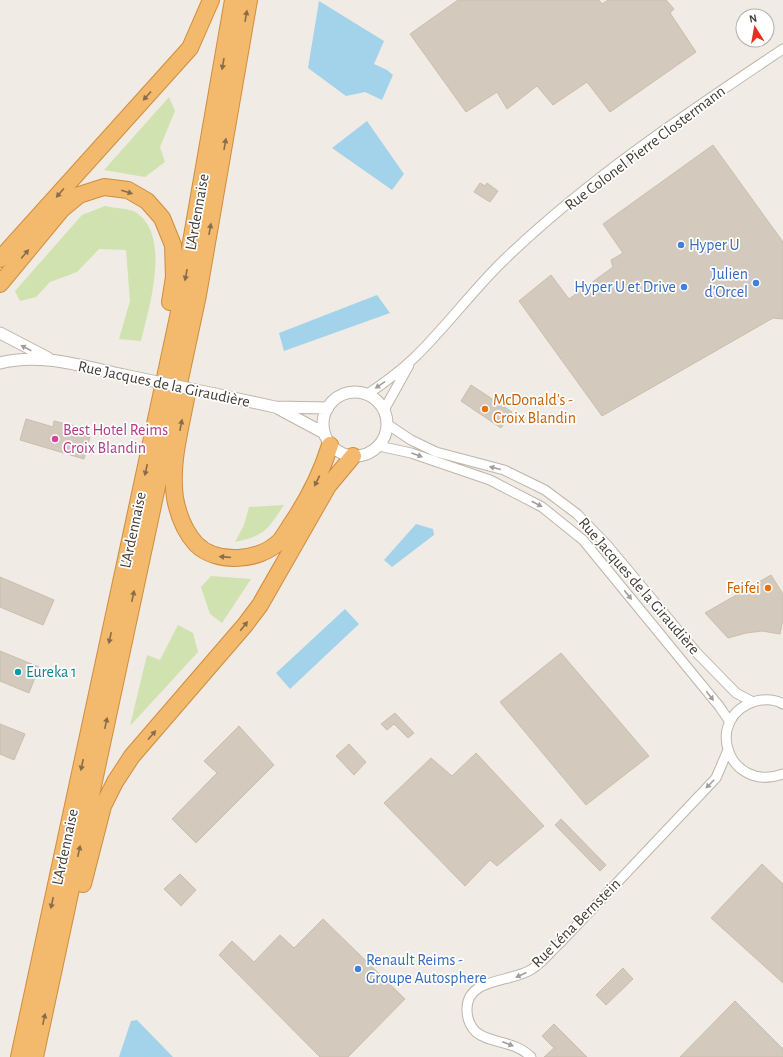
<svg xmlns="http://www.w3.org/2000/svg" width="783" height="1057" viewBox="0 0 783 1057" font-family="'Alegreya Sans',sans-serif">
<rect width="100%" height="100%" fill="#f0ebe4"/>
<!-- green -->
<path fill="#d0e2af" d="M 169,97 L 175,111 L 160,147 L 165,162 L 145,177 L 104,170 Z
M 105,206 C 113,208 125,208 133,211 C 173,231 149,308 141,341 L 119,339 L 130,301 L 126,250 L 99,249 L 77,272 L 50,282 L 36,297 L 20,301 L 15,291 L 82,215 Z
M 284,505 C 267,530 266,535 235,542 L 244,525 L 249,507 Z
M 211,576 L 251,579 L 222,623 L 210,614 L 201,587 Z
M 178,625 L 193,633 L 198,652 L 130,726 L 147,655 L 160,660 Z"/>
<!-- water -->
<path fill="#a3d3ea" d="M 319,1 L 384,41 L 374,64 L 387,70 L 393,75 L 382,100 L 365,92 L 346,96 L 308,68 Z
M 367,121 L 404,174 L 392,190 L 332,148 Z
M 377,295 L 390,313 L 284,351 L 279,333 Z
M 416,524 L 433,529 L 434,535 L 392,567 L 384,560 Z
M 345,609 L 359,624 L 290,689 L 276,673 Z
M 137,1020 L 173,1057 L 119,1057 L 131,1021 Z"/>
<!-- building -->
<path fill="#d4c9bd" stroke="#cbbdae" d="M 458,0 L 599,0 L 602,4 L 608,0 L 666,0 L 674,9 L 670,13 L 696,52 L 610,112 L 587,82 L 553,105 L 537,86 L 507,109 L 497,92 L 466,112 L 410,34 Z
M 713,145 L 783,242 L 783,319 L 773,318 L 602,416 L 519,301 L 551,275 L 569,299 L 613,267 L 611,260 L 623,253 L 603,224 Z
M 480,183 L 485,186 L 487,183 L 498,191 L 490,202 L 474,192 Z
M 471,385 L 512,412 L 501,428 L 461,401 Z
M 26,419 L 53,427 L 54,421 L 74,426 L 72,432 L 90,437 L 84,459 L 20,440 Z
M 771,575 L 783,594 L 783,620 L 780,634 L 762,631 L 746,633 L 728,638 L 705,613 Z
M 0,577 L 54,600 L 43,625 L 0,607 Z
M 0,651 L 39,667 L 29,693 L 0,681 Z
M 561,653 L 649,756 L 586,805 L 500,702 Z
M 395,713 L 414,733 L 408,738 L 394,724 L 387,730 L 381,724 Z
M 0,724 L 25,734 L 14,760 L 0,754 Z
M 239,726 L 274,765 L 196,843 L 172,819 L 217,773 L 204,761 Z
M 349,744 L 366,762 L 354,775 L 336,756 Z
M 476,753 L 544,826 L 497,866 L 490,860 L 465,886 L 384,803 L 431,758 L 452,776 Z
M 561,819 L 606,865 L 600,871 L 555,825 Z
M 762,864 L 783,884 L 783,983 L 711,918 Z
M 180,874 L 196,890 L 181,906 L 164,889 Z
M 323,919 L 405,999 L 348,1057 L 320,1057 L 219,955 L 232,941 L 254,962 L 280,935 L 294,948 Z
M 623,968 L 633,979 L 606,1005 L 596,995 Z
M 735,1001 L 783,1049 L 783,1057 L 680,1057 Z
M 554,1024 L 587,1057 L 544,1057 L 554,1048 L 542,1036 Z"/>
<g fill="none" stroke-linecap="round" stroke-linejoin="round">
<defs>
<path id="minor" d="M 366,395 C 383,384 399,372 414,358 C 446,327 472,291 504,260 C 588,179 686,114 783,49
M 384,410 L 409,365
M 387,424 L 411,440 L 436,452 L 504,470 L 545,490 L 577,514 L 607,545 L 696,652 L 736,693 L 753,702
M 379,446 L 411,453 L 490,480 L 542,507 L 583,540 L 719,706 L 730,722
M 783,704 C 775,699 765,699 756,701 C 702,717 728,794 783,774
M 531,1057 C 514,1040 490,1044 476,1032 C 470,1026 467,1018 467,1010 C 466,977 512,983 532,969 C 542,963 550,952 559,944 L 716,778 L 728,750"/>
<path id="tertiary" d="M 0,333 L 48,358
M 0,363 C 40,352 85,367 124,375
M323 424a32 32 0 1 1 64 0a32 32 0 1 1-64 0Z
M 215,394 L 275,407 L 328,408
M 279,409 L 324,433"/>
<path id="motorway" d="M 0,259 L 190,48 L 211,0
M 0,284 L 62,209 L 79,195 L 104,187 L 128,190 L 147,201 L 162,218 L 173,245 L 174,277 L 170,302
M 187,393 C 181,428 170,462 175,498 C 178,514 185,532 196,544 C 217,565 260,561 280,541 C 284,536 288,529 292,523 C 309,498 321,474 330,445
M 83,884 L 103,806 L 115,782 L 132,756 L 245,625 L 260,605 L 328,486 L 353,456
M 19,1057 L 178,317 L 233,0
M 35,1057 L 198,295 L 249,0"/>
</defs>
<!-- minor casing -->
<use href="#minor" stroke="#beb5aa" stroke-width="11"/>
<!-- tertiary casing -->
<use href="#tertiary" stroke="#beb5aa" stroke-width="13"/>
<!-- motorway casing -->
<use href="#motorway" stroke="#d08d3d" stroke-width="18"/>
<!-- minor -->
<use href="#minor" stroke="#fff" stroke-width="9"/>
<!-- tertiary -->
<use href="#tertiary" stroke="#fff" stroke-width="11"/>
<!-- motorway -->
<use href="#motorway" stroke="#f3b96c" stroke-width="16"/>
<defs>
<path id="tertiary-bridge" d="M 124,375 L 215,394"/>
</defs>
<!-- tertiary-bridge casing -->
<use href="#tertiary-bridge" stroke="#beb5aa" stroke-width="13" stroke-linecap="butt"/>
<!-- tertiary-bridge -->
<use href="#tertiary-bridge" stroke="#fff" stroke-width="11"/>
</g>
<!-- one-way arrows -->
<defs><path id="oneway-solid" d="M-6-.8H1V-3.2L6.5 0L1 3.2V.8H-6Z"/></defs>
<g fill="#896d4a">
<use href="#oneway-solid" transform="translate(246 16) rotate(-80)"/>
<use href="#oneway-solid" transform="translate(223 64) rotate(100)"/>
<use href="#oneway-solid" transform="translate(147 96) rotate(132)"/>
<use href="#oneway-solid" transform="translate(225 144) rotate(-80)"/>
<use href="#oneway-solid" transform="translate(127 192) rotate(17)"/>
<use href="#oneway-solid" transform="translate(60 193) rotate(131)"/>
<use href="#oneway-solid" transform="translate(210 229) rotate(-80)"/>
<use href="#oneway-solid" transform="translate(25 254) rotate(-50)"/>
<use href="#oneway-solid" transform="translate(186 275) rotate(101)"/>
<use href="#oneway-solid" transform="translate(181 425) rotate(-79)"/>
<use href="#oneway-solid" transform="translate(146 470) rotate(102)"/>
<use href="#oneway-solid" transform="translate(317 481) rotate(116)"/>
<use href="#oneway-solid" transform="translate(225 557) rotate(-175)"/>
<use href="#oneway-solid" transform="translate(133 596) rotate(-78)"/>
<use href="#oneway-solid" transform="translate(244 626) rotate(-52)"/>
<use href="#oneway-solid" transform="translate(110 638) rotate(102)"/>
<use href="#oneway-solid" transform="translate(106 723) rotate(-78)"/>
<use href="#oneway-solid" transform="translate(152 735) rotate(-49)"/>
<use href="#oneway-solid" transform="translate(82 765) rotate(102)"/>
<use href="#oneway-solid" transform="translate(79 851) rotate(-78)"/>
<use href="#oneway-solid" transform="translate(52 903) rotate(102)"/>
<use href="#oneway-solid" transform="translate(44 1019) rotate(-78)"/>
</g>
<g fill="#a09d9a">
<use href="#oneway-solid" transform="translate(26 348) rotate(-152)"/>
<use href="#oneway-solid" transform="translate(380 385) rotate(146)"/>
<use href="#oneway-solid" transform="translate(417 455) rotate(20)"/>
<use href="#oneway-solid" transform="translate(495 468) rotate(-166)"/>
<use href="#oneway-solid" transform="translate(537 504) rotate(28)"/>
<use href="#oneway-solid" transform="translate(628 595) rotate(51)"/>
<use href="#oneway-solid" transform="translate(710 696) rotate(51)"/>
<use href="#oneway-solid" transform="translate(710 784) rotate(135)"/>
<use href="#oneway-solid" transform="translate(521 975) rotate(155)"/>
<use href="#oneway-solid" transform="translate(508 1044) rotate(21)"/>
</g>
<!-- markers -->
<g fill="#3f7fe0" stroke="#fff" stroke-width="1.5">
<circle cx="681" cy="245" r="4"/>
<circle cx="756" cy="283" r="4"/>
<circle cx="684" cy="287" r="4"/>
<circle cx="358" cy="969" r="4"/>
</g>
<g fill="#e8710a" stroke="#fff" stroke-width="1.5">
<circle cx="485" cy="409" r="4"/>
<circle cx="768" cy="588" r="4"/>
</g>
<circle fill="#d1479c" stroke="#fff" stroke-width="1.5" cx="55" cy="439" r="4"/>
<circle fill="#0f9aa8" stroke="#fff" stroke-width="1.5" cx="18" cy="672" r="4"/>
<g text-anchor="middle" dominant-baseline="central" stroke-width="3.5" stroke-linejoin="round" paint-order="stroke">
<!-- street labels -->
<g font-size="16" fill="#423b34" stroke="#fff">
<text transform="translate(645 148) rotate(-37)">Rue Colonel Pierre Clostermann</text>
<text transform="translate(197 212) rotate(-80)">L'Ardennaise</text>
<text transform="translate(164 384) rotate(12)">Rue Jacques de la Giraudière</text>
<text transform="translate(133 530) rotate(-78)">L'Ardennaise</text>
<text transform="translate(639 586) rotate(49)">Rue Jacques de la Giraudière</text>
<text transform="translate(65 847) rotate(-78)">L'Ardennaise</text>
<text transform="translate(576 923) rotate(-45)">Rue Léna Bernstein</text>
</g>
<!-- shop labels -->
<g font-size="16" fill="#366cbe" stroke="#fff" text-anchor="start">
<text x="689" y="245">Hyper U</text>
<text x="748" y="274" text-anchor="end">Julien<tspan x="748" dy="18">d'Orcel</tspan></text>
<text x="676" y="287" text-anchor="end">Hyper U et Drive</text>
<text x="366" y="960">Renault Reims -<tspan x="366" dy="18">Groupe Autosphere</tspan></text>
</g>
<!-- food labels -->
<g font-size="16" fill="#c56008" stroke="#fff" text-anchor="start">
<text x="493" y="400">McDonald's -<tspan x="493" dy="18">Croix Blandin</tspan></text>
<text x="760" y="588" text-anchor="end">Feifei</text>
</g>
<!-- hotel labels -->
<g font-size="16" fill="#b23c85" stroke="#fff" text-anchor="start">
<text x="63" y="430">Best Hotel Reims<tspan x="63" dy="18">Croix Blandin</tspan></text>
</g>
<!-- culture labels -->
<g font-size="16" fill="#0d838f" stroke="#fff" text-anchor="start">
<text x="26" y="672">Eureka 1</text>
</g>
</g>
<!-- north arrow -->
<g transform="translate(755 28) rotate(349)"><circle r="19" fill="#ffffff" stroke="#b3b1ae"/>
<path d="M0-3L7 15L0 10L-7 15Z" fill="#e92d21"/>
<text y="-6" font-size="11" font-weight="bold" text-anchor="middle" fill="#423b34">N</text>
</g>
</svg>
